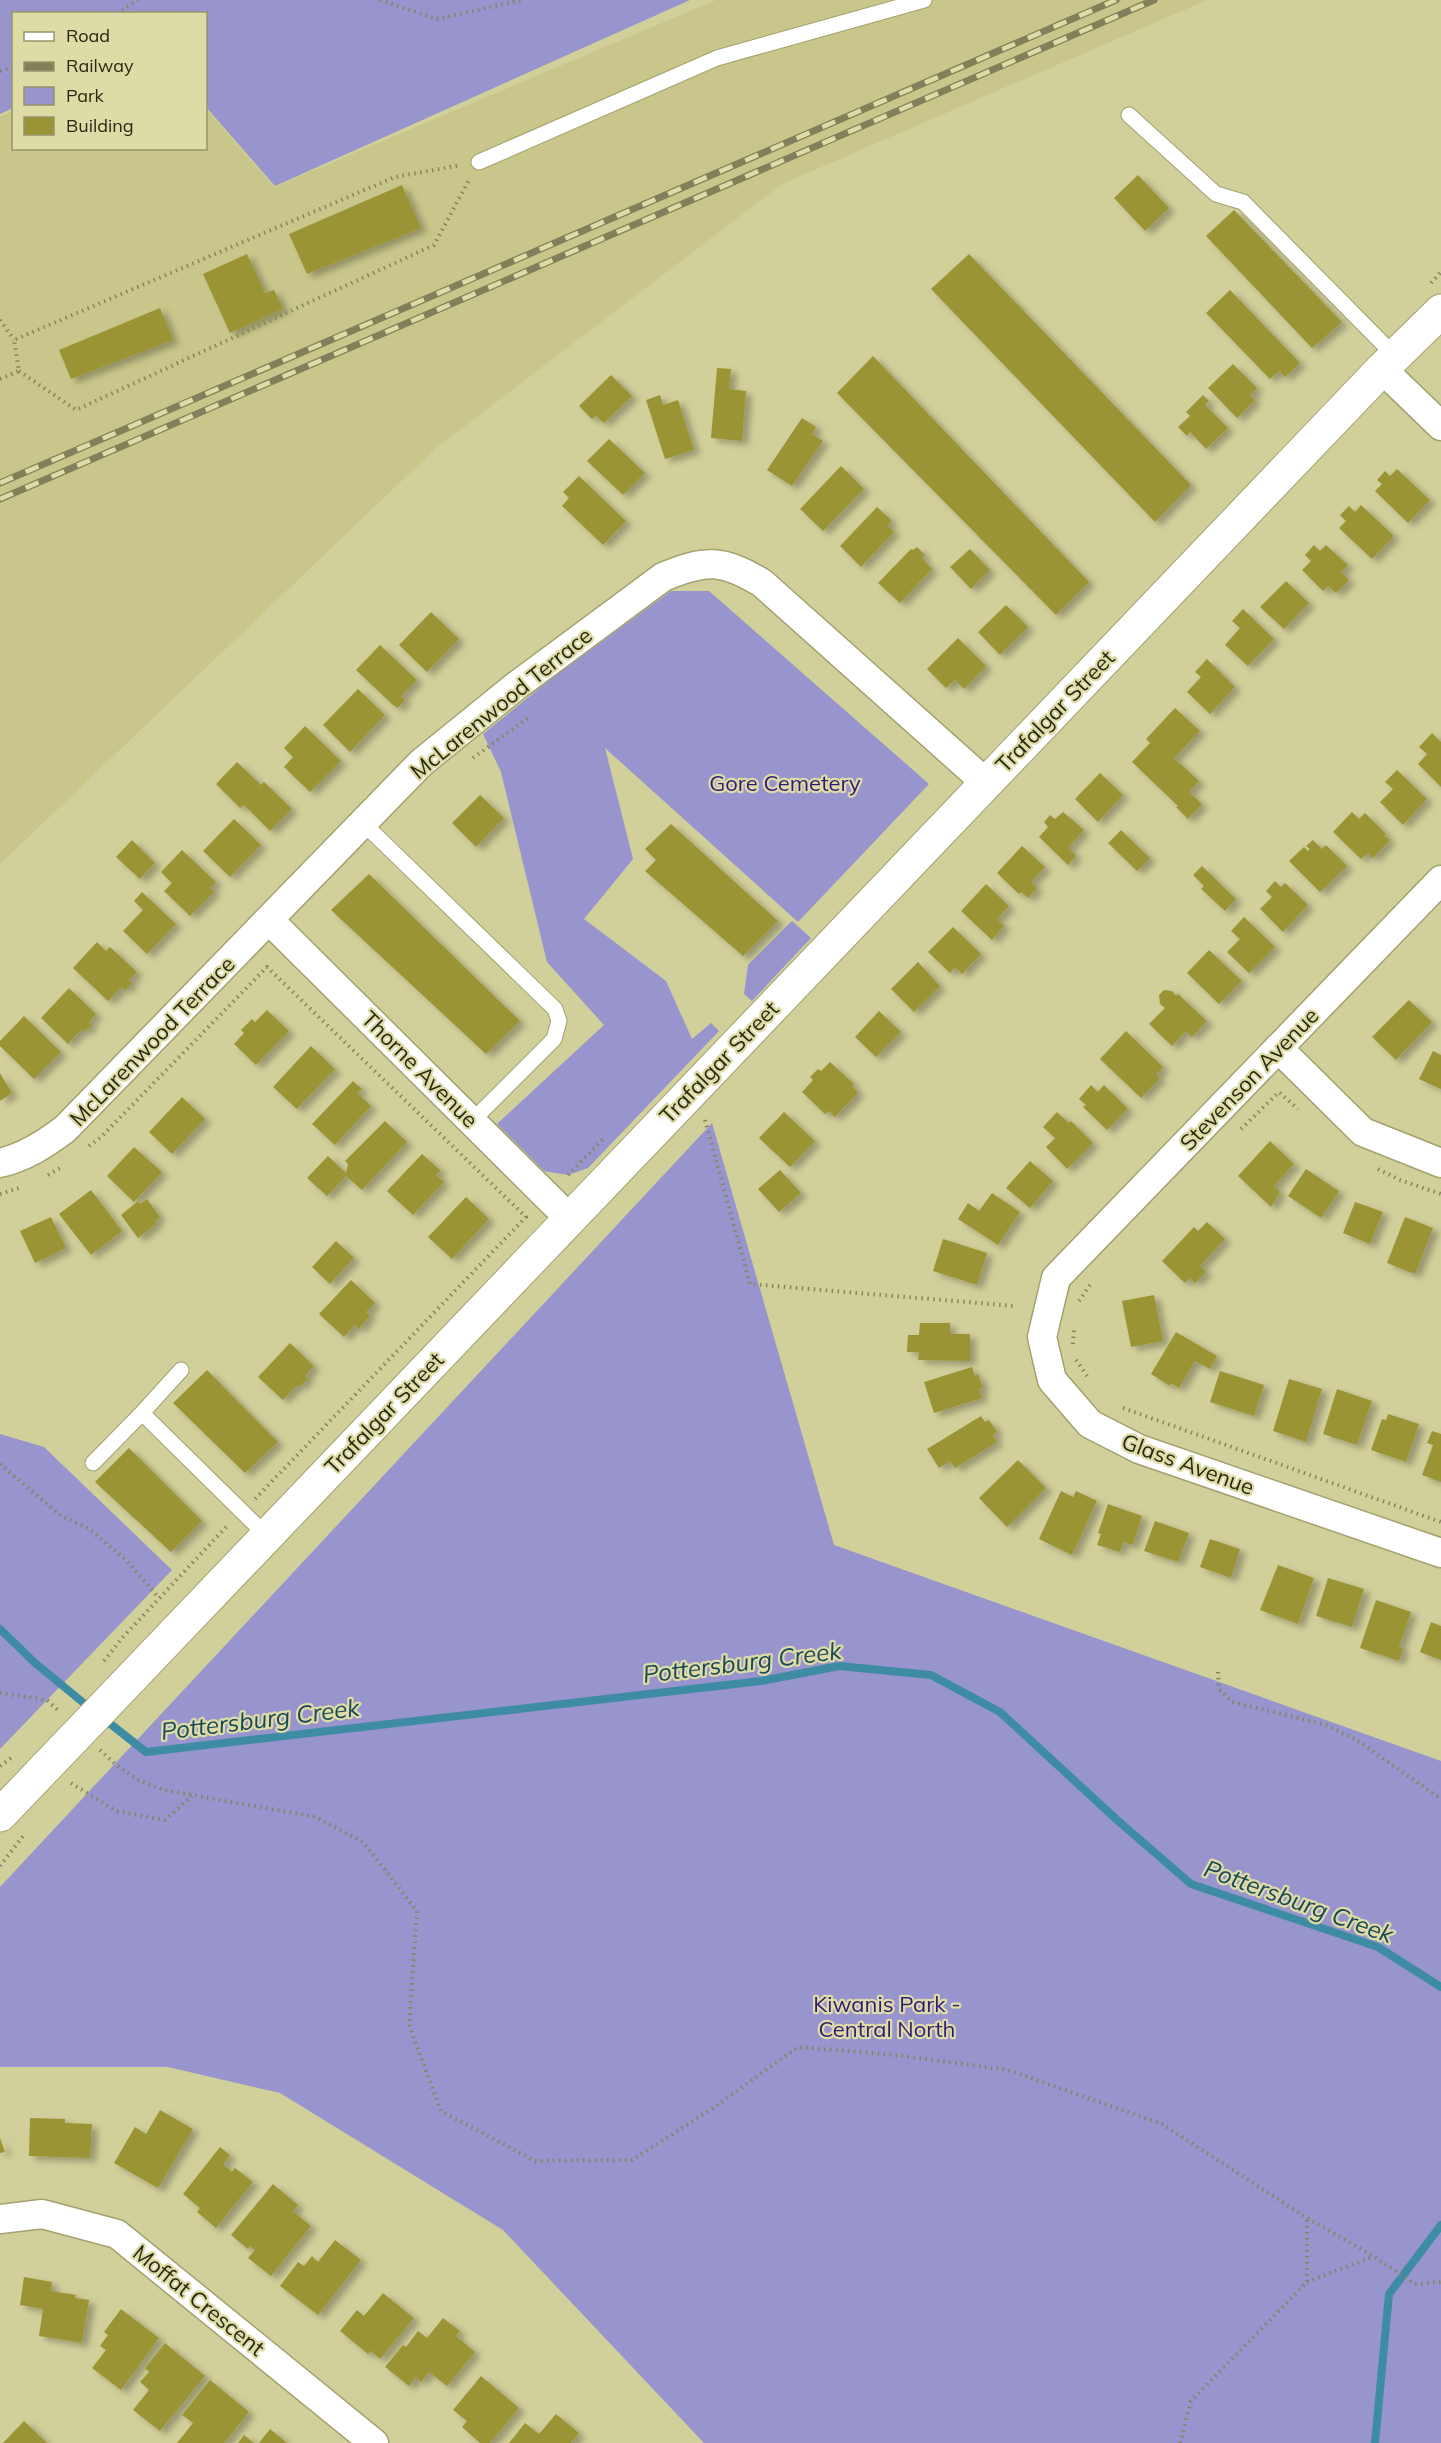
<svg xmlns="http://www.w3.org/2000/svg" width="1441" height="2443" viewBox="0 0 1441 2443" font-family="Mulish,sans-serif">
<defs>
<filter id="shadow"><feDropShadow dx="6" dy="4" stdDeviation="3" flood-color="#0004"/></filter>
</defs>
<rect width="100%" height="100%" fill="#d1cf9a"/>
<!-- built -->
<path fill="#c8c68a" d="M 716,0 L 1207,0 L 782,184 L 436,448 L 0,864 L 0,117 L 13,111 L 14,148 L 206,148 L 206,109 L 274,187 Z"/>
<!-- green -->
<path fill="#9794ce" d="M 0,0 L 690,0 L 275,186 L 206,107 L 206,14 L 14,14 L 13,108 L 0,114 Z
M 671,591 L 709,591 L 929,784 L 798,922 L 605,748 L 633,859 L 584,919 L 666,981 L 692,1039 L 711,1023 L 719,1031 L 588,1168 L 568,1175 L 544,1171 L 497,1124 L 604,1025 L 547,962 L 501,772 L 483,734 L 552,678 Z
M 792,921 L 811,938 L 752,1001 L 744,994 L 748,965 Z
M 712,1123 L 834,1545 L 1441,1761 L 1441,2443 L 704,2443 L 503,2230 L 280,2093 L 168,2067 L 0,2067 L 0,1887 Z
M 0,1434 L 44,1447 L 172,1570 L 0,1749 Z"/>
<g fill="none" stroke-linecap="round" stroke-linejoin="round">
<!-- stream -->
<path stroke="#3d8ca3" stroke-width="8" d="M 0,1629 L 35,1663 L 91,1709
M 103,1718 L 146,1752 L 761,1681 L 839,1666 L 931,1675 L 1000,1712 L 1116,1819 L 1191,1884 L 1378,1947 L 1441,1987
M 1375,2443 L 1389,2294 L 1441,2225"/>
</g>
<!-- building -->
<path fill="#9a9434" filter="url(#shadow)" d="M 1138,175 L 1169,208 L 1145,231 L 1114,198 Z
M 402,185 L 421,228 L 307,274 L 289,234 Z
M 1234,210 L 1342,322 L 1312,348 L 1206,236 Z
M 247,254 L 265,293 L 274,290 L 283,309 L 230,333 L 203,274 Z
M 969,254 L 1191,485 L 1155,522 L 931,289 Z
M 1230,290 L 1300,363 L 1285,377 L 1279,371 L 1270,379 L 1206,313 Z
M 160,308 L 173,340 L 71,379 L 59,350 Z
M 873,356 L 1089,582 L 1056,615 L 837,393 Z
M 1233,364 L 1257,388 L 1250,395 L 1255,400 L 1237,418 L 1208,388 Z
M 717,368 L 731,369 L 729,389 L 746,391 L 742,441 L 711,438 Z
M 611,375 L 632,396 L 604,423 L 596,416 L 592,419 L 579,406 Z
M 660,395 L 663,405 L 678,400 L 694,450 L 665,459 L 646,400 Z
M 1203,395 L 1209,401 L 1205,405 L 1228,428 L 1206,449 L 1190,432 L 1187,436 L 1178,427 L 1190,416 L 1186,412 Z
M 802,418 L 816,427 L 812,434 L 823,441 L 792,486 L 767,470 Z
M 609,439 L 645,473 L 623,495 L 587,461 Z
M 841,466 L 864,489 L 823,531 L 800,509 Z
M 1397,469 L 1430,500 L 1408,523 L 1375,491 L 1382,484 L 1377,480 L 1385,471 L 1390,476 Z
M 579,476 L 626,521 L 603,545 L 562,506 L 569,498 L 563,492 Z
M 1361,505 L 1394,536 L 1372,559 L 1339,528 L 1346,521 L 1340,515 L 1349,506 L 1355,512 Z
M 877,507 L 892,521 L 887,525 L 894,532 L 861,567 L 840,546 Z
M 1314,545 L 1320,551 L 1326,545 L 1348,565 L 1341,572 L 1349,580 L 1336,593 L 1328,586 L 1323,591 L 1302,570 L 1311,561 L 1305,555 Z
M 917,547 L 925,555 L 922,558 L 932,569 L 900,603 L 878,583 L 911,549 L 913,550 Z
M 970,549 L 990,570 L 971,589 L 950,567 Z
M 1286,581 L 1309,603 L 1284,629 L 1260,607 Z
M 1006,605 L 1028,627 L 1000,655 L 978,632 Z
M 1243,609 L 1274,639 L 1248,666 L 1225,645 L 1240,628 L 1232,621 Z
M 431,612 L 459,639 L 427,672 L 399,645 Z
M 958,638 L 986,666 L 964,689 L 955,680 L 946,688 L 927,669 Z
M 380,645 L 417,680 L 401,696 L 405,700 L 398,708 L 393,705 L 356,670 Z
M 1207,659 L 1235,687 L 1210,714 L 1187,692 L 1201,677 L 1195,672 Z
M 358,689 L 385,715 L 350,752 L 323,725 Z
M 1175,708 L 1200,731 L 1174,758 L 1199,781 L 1189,792 L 1202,804 L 1188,819 L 1176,807 L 1178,806 L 1132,762 L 1150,743 L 1146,739 Z
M 305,726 L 341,761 L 310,792 L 284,767 L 293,757 L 284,748 Z
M 1432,733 L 1441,742 L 1441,787 L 1418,764 L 1427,754 L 1419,747 Z
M 237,762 L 261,785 L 264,782 L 292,809 L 270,831 L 244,805 L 240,808 L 216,784 Z
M 1397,770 L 1427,799 L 1403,825 L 1380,802 L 1393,789 L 1385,782 Z
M 1100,773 L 1123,795 L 1098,822 L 1075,799 Z
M 480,795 L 504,818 L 476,847 L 452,823 Z
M 1063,812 L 1084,830 L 1068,848 L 1076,856 L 1068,865 L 1039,837 L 1048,827 L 1044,822 L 1050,815 L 1055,819 Z
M 1352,812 L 1359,819 L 1365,813 L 1386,834 L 1384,836 L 1390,840 L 1373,858 L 1368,853 L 1361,859 L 1333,832 Z
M 234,819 L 261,845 L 230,877 L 203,851 Z
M 671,824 L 778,921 L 743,956 L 645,871 L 656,860 L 645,849 Z
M 1121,830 L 1150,858 L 1137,871 L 1108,843 Z
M 132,840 L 155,863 L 140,879 L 116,857 Z
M 1313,840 L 1322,849 L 1326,845 L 1347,866 L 1320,892 L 1289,861 L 1304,847 L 1308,851 L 1310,849 L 1306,846 Z
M 1022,846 L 1045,867 L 1031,882 L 1037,888 L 1028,898 L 1021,892 L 1019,894 L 997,873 Z
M 182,850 L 216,882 L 210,888 L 214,892 L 190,916 L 164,891 L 172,883 L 161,872 Z
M 1202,866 L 1236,899 L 1225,911 L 1201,889 L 1204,886 L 1193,875 Z
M 369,874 L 520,1021 L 486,1054 L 331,910 Z
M 1275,881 L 1281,887 L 1285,883 L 1308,905 L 1283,932 L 1260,909 L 1272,897 L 1266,891 Z
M 986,884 L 1009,906 L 997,919 L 1004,926 L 992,940 L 961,911 Z
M 142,892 L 176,924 L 147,954 L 123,931 L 143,910 L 134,901 Z
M 1244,917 L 1275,947 L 1249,973 L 1227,952 L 1240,939 L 1231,931 Z
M 953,927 L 981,954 L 962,974 L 955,967 L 950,973 L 928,952 Z
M 97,942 L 106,951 L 110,947 L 137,972 L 129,980 L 132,983 L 125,990 L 122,987 L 108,1001 L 73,968 Z
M 1209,950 L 1242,981 L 1219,1004 L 1187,973 Z
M 918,962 L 940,986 L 914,1012 L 891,989 Z
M 69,988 L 96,1014 L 89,1022 L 92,1025 L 84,1032 L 82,1029 L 68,1044 L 41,1018 Z
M 1164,990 L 1172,991 L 1176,996 L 1178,994 L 1207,1021 L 1192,1037 L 1186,1031 L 1172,1046 L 1149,1024 L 1165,1008 L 1160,1004 L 1159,995 Z
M 1409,1000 L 1432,1022 L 1396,1060 L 1372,1037 Z
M 267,1010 L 289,1031 L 256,1065 L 234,1044 L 244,1033 L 241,1030 L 252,1019 L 255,1022 Z
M 879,1011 L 901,1032 L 876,1057 L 855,1037 Z
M 24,1016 L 61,1052 L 34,1079 L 0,1046 L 0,1041 Z
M 1126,1031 L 1163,1067 L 1156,1075 L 1160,1078 L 1141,1098 L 1100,1059 Z
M 311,1046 L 335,1069 L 297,1109 L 273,1087 Z
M 1433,1051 L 1441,1055 L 1441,1089 L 1419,1079 Z
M 830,1062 L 854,1084 L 852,1086 L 858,1093 L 835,1117 L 829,1111 L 825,1114 L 802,1092 L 813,1080 L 810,1077 L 818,1069 L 821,1071 Z
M 0,1073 L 12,1093 L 0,1101 Z
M 353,1081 L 362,1089 L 357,1093 L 371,1106 L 335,1145 L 312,1124 Z
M 1091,1085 L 1098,1092 L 1104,1085 L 1128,1109 L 1107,1130 L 1083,1107 L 1086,1105 L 1079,1099 Z
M 182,1097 L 205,1119 L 172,1154 L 149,1132 Z
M 784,1112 L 815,1141 L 790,1167 L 759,1138 Z
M 1057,1112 L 1069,1123 L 1071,1121 L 1093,1143 L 1067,1169 L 1046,1147 L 1055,1138 L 1043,1127 Z
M 385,1121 L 407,1142 L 362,1190 L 346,1176 L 327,1196 L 307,1178 L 328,1156 L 346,1173 L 348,1164 L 345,1161 Z
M 1270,1141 L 1294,1164 L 1274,1186 L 1280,1192 L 1271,1207 L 1238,1176 Z
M 134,1147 L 162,1172 L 134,1202 L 107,1176 Z
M 422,1154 L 441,1171 L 436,1175 L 444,1182 L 413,1215 L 387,1191 Z
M 1030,1161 L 1053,1181 L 1030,1208 L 1006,1188 Z
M 1306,1169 L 1339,1191 L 1321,1218 L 1288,1196 Z
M 780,1170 L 801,1193 L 779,1212 L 758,1189 Z
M 91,1190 L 122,1231 L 91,1255 L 59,1214 Z
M 992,1193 L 1020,1212 L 998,1245 L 958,1219 L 968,1203 L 979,1211 Z
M 466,1197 L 489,1219 L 452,1259 L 428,1237 Z
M 147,1199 L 160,1217 L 155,1221 L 156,1224 L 138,1238 L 121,1215 L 138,1201 L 140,1204 Z
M 1355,1202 L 1383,1212 L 1370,1244 L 1343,1233 Z
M 51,1217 L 66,1248 L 35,1263 L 20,1231 Z
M 1405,1217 L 1433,1228 L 1415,1274 L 1387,1263 Z
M 1207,1222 L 1225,1239 L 1200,1266 L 1206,1272 L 1195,1283 L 1190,1278 L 1185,1283 L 1162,1261 L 1194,1227 L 1198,1231 Z
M 943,1239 L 987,1253 L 977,1285 L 933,1271 Z
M 336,1241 L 354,1258 L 330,1284 L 312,1267 Z
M 351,1280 L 375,1303 L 366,1312 L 370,1316 L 359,1329 L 355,1325 L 344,1337 L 319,1314 Z
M 1154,1295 L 1163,1341 L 1131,1347 L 1122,1301 Z
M 920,1323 L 950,1323 L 950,1334 L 970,1334 L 970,1361 L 918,1360 L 919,1352 L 907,1352 L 908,1335 L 919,1335 Z
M 1176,1332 L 1217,1356 L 1210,1369 L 1195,1361 L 1179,1388 L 1171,1383 L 1170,1386 L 1151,1374 Z
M 290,1343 L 314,1366 L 305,1376 L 308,1379 L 299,1387 L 297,1385 L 283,1400 L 258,1377 Z
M 972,1367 L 975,1376 L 978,1374 L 983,1388 L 979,1389 L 982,1398 L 934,1413 L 924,1382 Z
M 207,1370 L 278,1442 L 245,1473 L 173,1403 Z
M 1220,1371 L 1264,1385 L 1254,1416 L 1210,1402 Z
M 1289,1379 L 1322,1389 L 1306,1442 L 1273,1431 Z
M 1337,1389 L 1372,1401 L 1357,1445 L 1323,1434 Z
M 1388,1414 L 1419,1424 L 1406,1462 L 1371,1450 L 1382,1419 L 1386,1420 Z
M 981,1416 L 985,1422 L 989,1420 L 997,1432 L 993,1435 L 997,1442 L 955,1468 L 950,1461 L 939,1468 L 927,1449 Z
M 1432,1431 L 1441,1434 L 1441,1482 L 1422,1475 L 1433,1445 L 1427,1443 Z
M 129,1448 L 202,1521 L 171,1552 L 95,1482 Z
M 1018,1460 L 1046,1488 L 1007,1527 L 979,1498 Z
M 1061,1491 L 1073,1497 L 1076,1491 L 1097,1501 L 1072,1555 L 1039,1539 Z
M 1108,1504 L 1142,1516 L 1133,1545 L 1123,1542 L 1120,1552 L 1097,1545 L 1101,1534 L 1098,1533 Z
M 1155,1521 L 1189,1533 L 1178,1562 L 1144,1551 Z
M 1210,1539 L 1240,1549 L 1231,1578 L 1200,1567 Z
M 1278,1565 L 1314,1578 L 1298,1624 L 1260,1610 Z
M 1328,1578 L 1364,1589 L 1352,1627 L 1316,1616 Z
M 1376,1600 L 1411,1612 L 1399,1647 L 1403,1648 L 1399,1661 L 1360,1648 Z
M 1431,1622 L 1441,1626 L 1441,1660 L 1420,1652 Z
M 160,2110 L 193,2129 L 158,2188 L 114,2163 L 135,2127 L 146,2134 Z
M 30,2118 L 65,2119 L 65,2123 L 92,2124 L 90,2158 L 29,2156 Z
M 0,2138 L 5,2152 L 0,2153 Z
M 220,2147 L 230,2155 L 223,2164 L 232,2172 L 235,2168 L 253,2182 L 216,2228 L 197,2212 L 200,2208 L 183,2194 Z
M 273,2184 L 298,2205 L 293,2211 L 311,2226 L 271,2276 L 248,2258 L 255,2250 L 250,2246 L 248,2249 L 231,2235 Z
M 335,2240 L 361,2260 L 318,2315 L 280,2286 L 298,2262 L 304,2266 L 312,2256 L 318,2262 Z
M 24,2277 L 52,2282 L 51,2291 L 76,2295 L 75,2298 L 89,2300 L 82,2343 L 39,2336 L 43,2309 L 20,2305 Z
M 383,2293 L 414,2318 L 380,2359 L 371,2351 L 368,2354 L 340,2331 L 357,2310 L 364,2316 Z
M 121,2309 L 159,2338 L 121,2390 L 92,2368 L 106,2350 L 100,2346 L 108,2335 L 104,2332 Z
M 443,2318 L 460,2331 L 456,2336 L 475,2352 L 447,2386 L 429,2372 L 421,2382 L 416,2377 L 409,2386 L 385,2367 L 403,2345 L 406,2347 L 418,2331 L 427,2338 Z
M 165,2343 L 205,2376 L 160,2431 L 133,2410 L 149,2390 L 140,2382 L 149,2372 L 145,2368 Z
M 481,2376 L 519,2408 L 490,2443 L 480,2443 L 462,2427 L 467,2421 L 453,2410 Z
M 210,2380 L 249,2412 L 224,2443 L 177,2443 L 193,2423 L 182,2415 Z
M 556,2414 L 579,2433 L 571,2443 L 509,2443 L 525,2423 L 539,2434 Z
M 24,2421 L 47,2443 L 3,2443 Z
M 270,2429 L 287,2443 L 259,2443 Z
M 244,2435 L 254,2443 L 238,2443 Z"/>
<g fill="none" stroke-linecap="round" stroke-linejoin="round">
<defs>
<path id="service" d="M 1129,115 L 1216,194 L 1243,202 L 1395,356
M 479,162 L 717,58 L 924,0
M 363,823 L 555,1009 L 559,1021 L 554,1039 L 472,1121
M 142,1413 L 181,1370
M 93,1463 L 142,1413 L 266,1535"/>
<path id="minor" d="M 1382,369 L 1441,426
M 1441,880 L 1056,1278 L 1042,1337 L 1052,1380 L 1090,1424 L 1139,1449 L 1441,1553
M 270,921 L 569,1218
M 1278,1048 L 1363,1132 L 1441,1163
M 0,1163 C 25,1157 45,1144 65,1129 L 421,763 L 516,686 L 663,577 C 706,559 722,559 762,583 L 986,783
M 0,2219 L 42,2214 L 117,2234 L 374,2443"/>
<path id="secondary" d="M 116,1694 L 1382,369 L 1441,311
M 0,1815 L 47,1766"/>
</defs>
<!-- service casing -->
<use href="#service" stroke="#a3a16e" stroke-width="17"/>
<!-- minor casing -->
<use href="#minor" stroke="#a3a16e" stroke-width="31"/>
<!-- secondary casing -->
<use href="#secondary" stroke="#a3a16e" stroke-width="35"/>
<!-- path -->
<path stroke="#86855e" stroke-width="4" stroke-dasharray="1.5 4.5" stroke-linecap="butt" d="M 380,0 L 437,19 L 522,0
M 117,14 L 138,0
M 0,71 L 14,67
M 1431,283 L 1441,272
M 0,320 L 14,340
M 19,371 L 76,410 L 434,245 L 470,178
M 0,379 L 19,371 L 14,340 L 395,177 L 461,165
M 473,758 L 529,717
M 705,1120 L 750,1284 L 1015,1306
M 1241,1129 L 1279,1092 L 1298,1109
M 89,1146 L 100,1138 L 267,967 L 526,1217 L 255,1499
M 1378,1169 L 1400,1180 L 1441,1194
M 48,1175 L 62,1167
M 568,1175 L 603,1139
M 0,1194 L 19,1188
M 1079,1301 L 1090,1285
M 1073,1344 L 1074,1328
M 1076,1360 L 1087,1376
M 1123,1408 L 1441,1522
M 0,1464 L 61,1516 L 88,1528 L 126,1560 L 159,1598
M 104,1661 L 122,1638 L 228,1525
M 1218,1672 L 1219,1689 L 1232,1702 L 1326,1725 L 1360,1742 L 1441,1799
M 0,1693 L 47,1700 L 60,1712
M 100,1750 L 115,1764 L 138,1780 L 164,1790 L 316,1817 L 363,1842 L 417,1911 L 409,2025 L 441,2111 L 535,2161 L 632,2160 L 716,2106 L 798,2047 L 895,2055 L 1008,2070 L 1162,2124 L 1307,2218 L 1373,2256 L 1415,2284 L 1441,2282
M 0,1766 L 14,1756
M 71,1783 L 116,1811 L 165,1820 L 192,1796
M 0,1866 L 23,1836
M 1307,2282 L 1372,2257
M 1180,2443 L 1191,2401 L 1307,2282 L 1307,2219"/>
<!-- service -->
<use href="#service" stroke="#fff" stroke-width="15"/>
<!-- minor -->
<use href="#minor" stroke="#fff" stroke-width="28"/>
<!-- secondary -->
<use href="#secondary" stroke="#fff" stroke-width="33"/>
<defs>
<path id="rail" d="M 0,483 L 1116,0
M 0,499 L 1154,0"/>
</defs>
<!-- rail casing -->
<use href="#rail" stroke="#81805a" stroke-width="7"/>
<!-- rail -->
<use href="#rail" stroke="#dedca6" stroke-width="4.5" stroke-dasharray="14" stroke-linecap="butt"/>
<defs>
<path id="secondary-bridge" d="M 47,1766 L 116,1694"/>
</defs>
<!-- secondary-bridge casing -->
<use href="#secondary-bridge" stroke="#a3a16e" stroke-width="35" stroke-linecap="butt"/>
<!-- secondary-bridge -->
<use href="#secondary-bridge" stroke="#fff" stroke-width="33"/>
</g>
<g text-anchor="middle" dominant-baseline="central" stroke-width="4.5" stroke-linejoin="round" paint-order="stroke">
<!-- street labels -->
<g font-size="22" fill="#292813" stroke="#dedca6">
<text transform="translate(501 703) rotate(-39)">McLarenwood Terrace</text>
<text transform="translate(1055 711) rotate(-46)">Trafalgar Street</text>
<text transform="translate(152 1041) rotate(-46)">McLarenwood Terrace</text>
<text transform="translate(719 1062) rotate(-46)">Trafalgar Street</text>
<text transform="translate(420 1069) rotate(45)">Thorne Avenue</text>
<text transform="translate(1249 1079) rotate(-46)">Stevenson Avenue</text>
<text transform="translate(384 1413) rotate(-46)">Trafalgar Street</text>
<text transform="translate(1188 1464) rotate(20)">Glass Avenue</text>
<text transform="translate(199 2300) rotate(39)">Moffat Crescent</text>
</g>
<!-- park labels -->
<g font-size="22" fill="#321b78" stroke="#dedca6">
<text x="785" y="783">Gore Cemetery</text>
<text x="887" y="2004">Kiwanis Park -<tspan x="887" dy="25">Central North</tspan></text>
</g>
<!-- water labels -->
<g font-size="24" font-style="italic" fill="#19485a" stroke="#dedca6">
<text transform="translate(742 1662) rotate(-7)">Pottersburg Creek</text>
<text transform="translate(260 1719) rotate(-7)">Pottersburg Creek</text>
<text transform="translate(1299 1901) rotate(20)">Pottersburg Creek</text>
</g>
</g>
<!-- legend -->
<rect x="12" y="12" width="195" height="138" fill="#dedca6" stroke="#96946b" stroke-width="1.5"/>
<rect x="24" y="32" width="30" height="9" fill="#ffffff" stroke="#96946b" stroke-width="1.5"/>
<text x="66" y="42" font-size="18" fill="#292813">Road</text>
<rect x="24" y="62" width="30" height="9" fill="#81805a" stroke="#96946b" stroke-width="1.5"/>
<text x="66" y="72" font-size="18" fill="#292813">Railway</text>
<rect x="24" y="87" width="30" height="18" fill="#9794ce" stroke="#96946b" stroke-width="1.5"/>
<text x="66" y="102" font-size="18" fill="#292813">Park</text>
<rect x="24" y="117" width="30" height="18" fill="#9a9434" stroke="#96946b" stroke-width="1.5"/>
<text x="66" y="132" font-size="18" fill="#292813">Building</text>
</svg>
